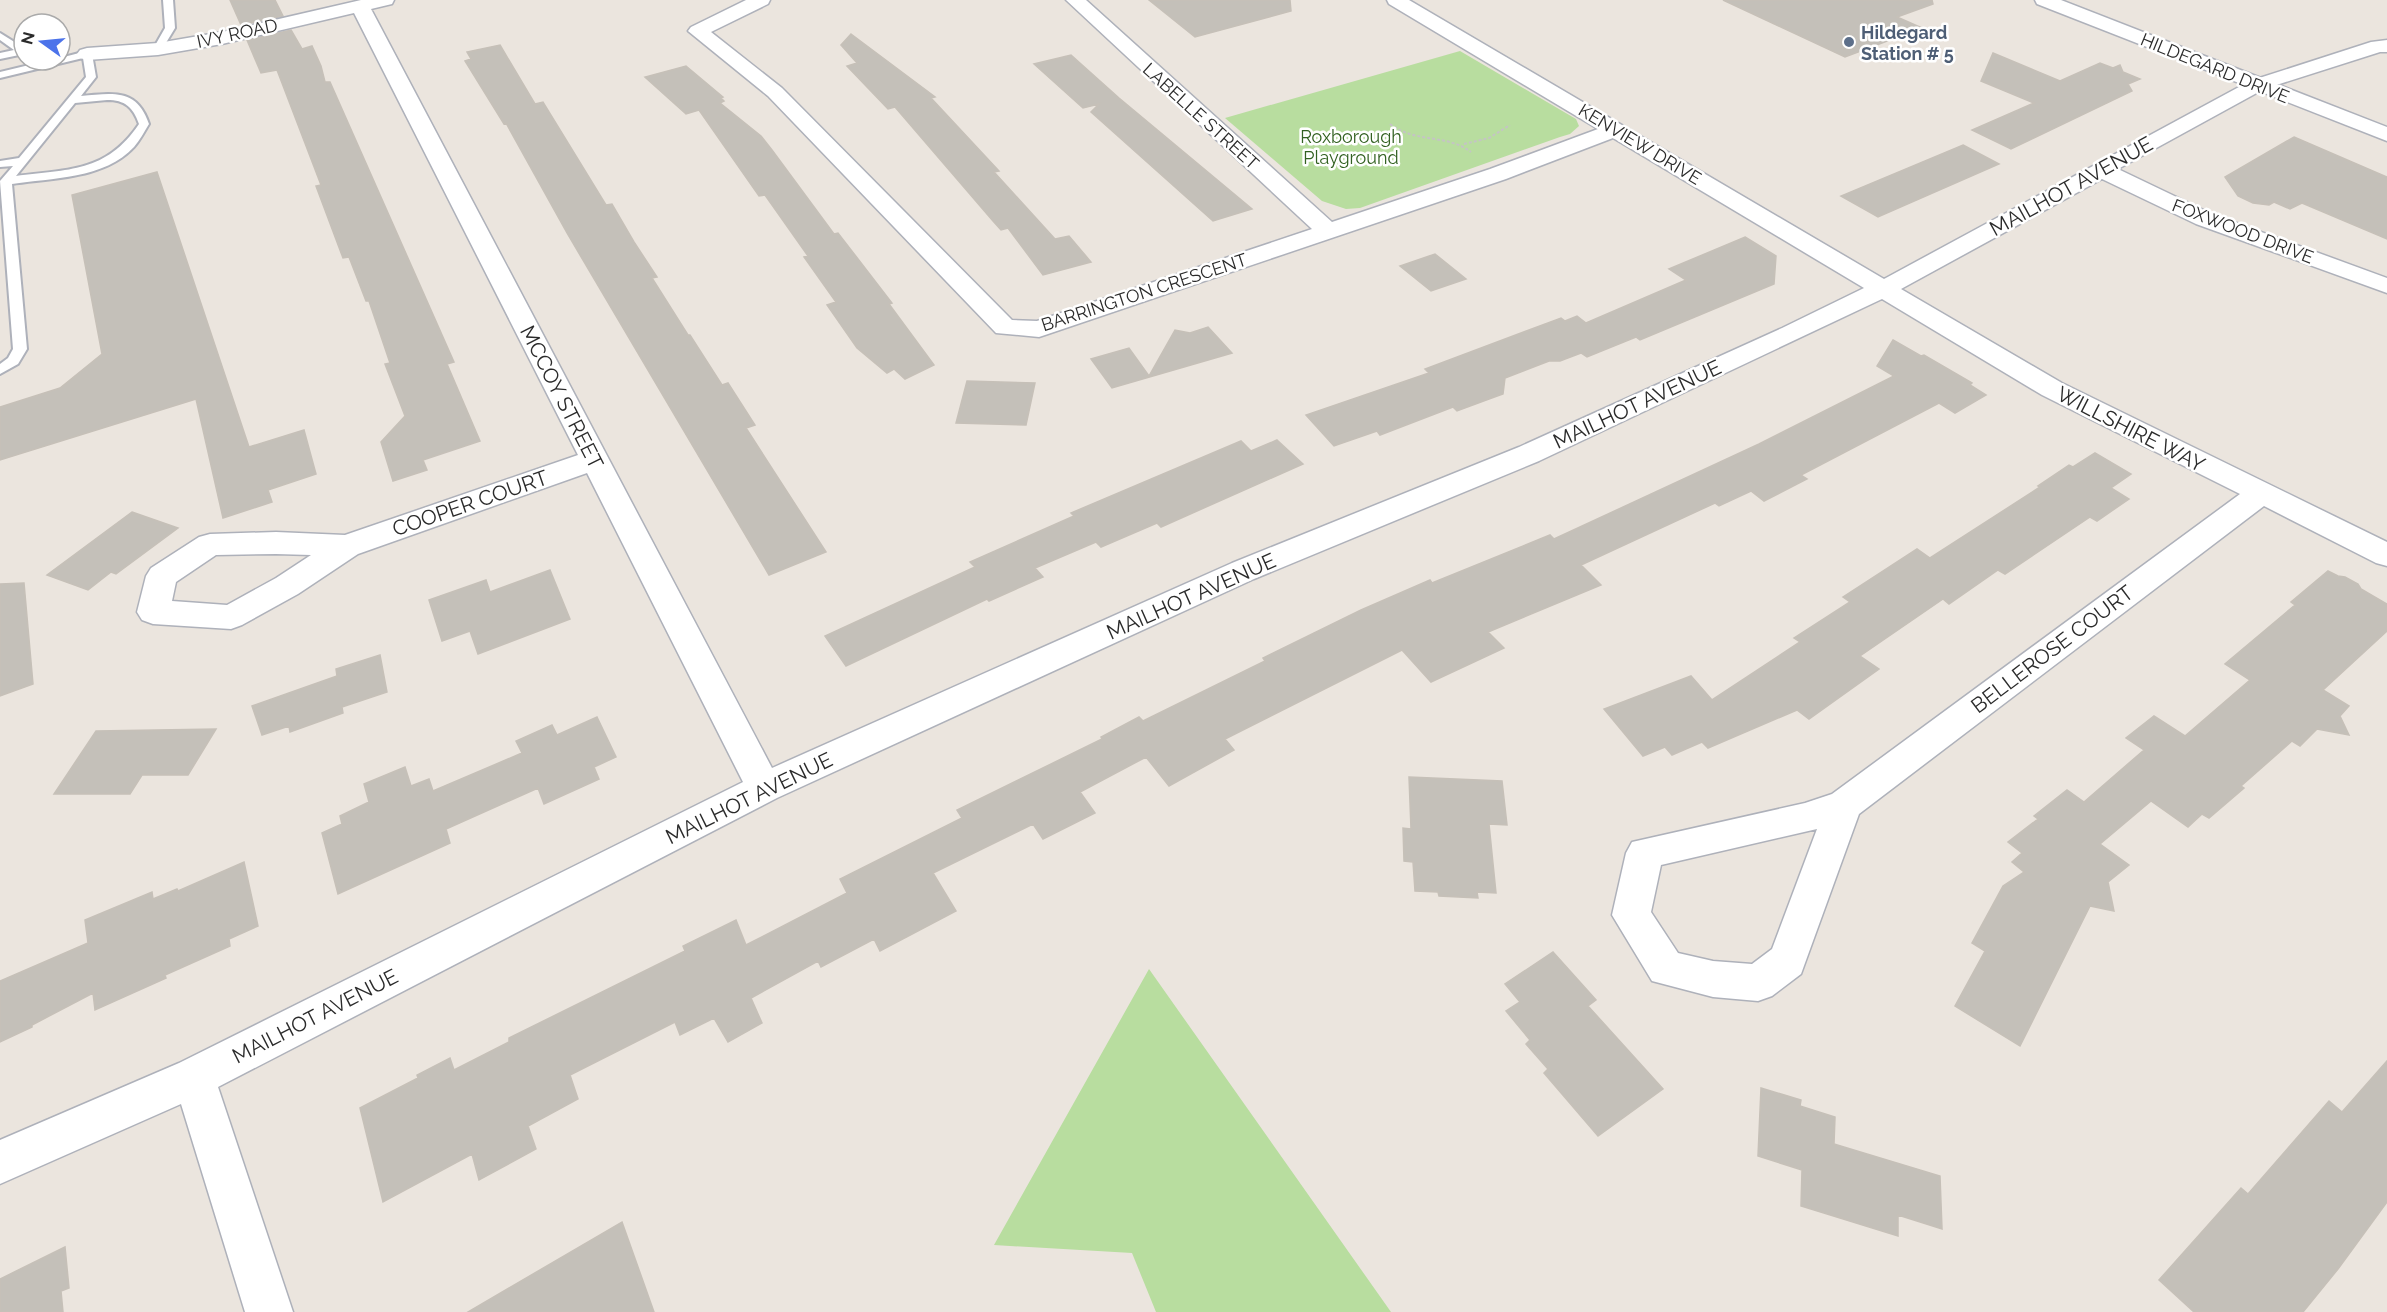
<svg xmlns="http://www.w3.org/2000/svg" width="2387" height="1312" viewBox="0 0 2387 1312" font-family="Raleway,sans-serif">
<rect width="100%" height="100%" fill="#ebe5de"/>
<!-- green -->
<path fill="#b8dd9f" d="M 1460,51 L 1576,119 L 1579,126 L 1570,134 L 1560,137 L 1360,208 L 1346,209 L 1322,201 L 1225,118 Z
M 1149,969 L 1391,1312 L 1156,1312 L 1132,1253 L 994,1245 Z"/>
<!-- building -->
<path fill="#c4c0b9" stroke="#c6c0b8" stroke-width="1.5" d="M 230,0 L 275,0 L 283,16 L 241,25 Z
M 1149,0 L 1290,0 L 1291,11 L 1195,37 Z
M 1723,0 L 1932,0 L 1933,4 L 1897,17 L 1922,28 L 1845,57 Z
M 291,30 L 302,49 L 312,46 L 321,66 L 325,82 L 330,82 L 454,362 L 447,364 L 480,441 L 423,460 L 427,470 L 393,481 L 381,442 L 405,416 L 385,364 L 390,363 L 369,301 L 366,301 L 349,257 L 343,258 L 316,186 L 321,185 L 277,70 L 261,73 L 247,40 Z
M 851,34 L 935,97 L 931,98 L 999,171 L 994,172 L 1055,239 L 1069,236 L 1091,262 L 1043,275 L 1008,228 L 1001,230 L 993,221 L 895,107 L 888,109 L 847,66 L 857,63 L 841,45 Z
M 500,45 L 535,104 L 543,102 L 606,205 L 612,204 L 634,242 L 657,277 L 652,278 L 688,335 L 690,335 L 722,385 L 728,383 L 755,425 L 746,428 L 826,552 L 769,575 L 567,233 L 506,123 L 504,124 L 465,61 L 471,59 L 467,52 Z
M 1993,53 L 2060,81 L 2100,63 L 2113,68 L 2120,65 L 2123,72 L 2140,79 L 2128,84 L 2132,91 L 2011,149 L 1972,130 L 2034,103 L 1981,81 Z
M 1071,55 L 1119,98 L 1252,209 L 1213,221 L 1091,112 L 1099,104 L 1083,108 L 1034,64 Z
M 686,66 L 723,97 L 721,98 L 724,101 L 720,103 L 761,136 L 772,150 L 834,234 L 838,233 L 892,303 L 889,304 L 934,365 L 905,379 L 894,369 L 887,373 L 857,348 L 827,305 L 836,302 L 804,257 L 808,256 L 765,195 L 759,196 L 699,110 L 686,114 L 645,77 Z
M 2294,137 L 2387,177 L 2387,239 L 2302,203 L 2290,209 L 2274,202 L 2269,205 L 2253,203 L 2238,196 L 2225,177 Z
M 1963,145 L 1999,164 L 1878,217 L 1841,196 Z
M 157,172 L 249,447 L 304,430 L 316,474 L 268,490 L 272,502 L 223,518 L 196,399 L 0,460 L 0,407 L 60,388 L 102,354 L 72,195 Z
M 1745,237 L 1776,256 L 1774,284 L 1640,340 L 1636,337 L 1587,357 L 1581,353 L 1560,361 L 1549,361 L 1505,378 L 1503,394 L 1489,399 L 1457,411 L 1453,407 L 1380,435 L 1377,431 L 1334,446 L 1306,415 L 1429,373 L 1425,369 L 1561,318 L 1565,321 L 1577,316 L 1586,323 L 1686,280 L 1669,269 Z
M 1435,254 L 1466,279 L 1431,291 L 1400,266 Z
M 1208,327 L 1232,353 L 1112,388 L 1091,359 L 1129,348 L 1149,376 L 1175,330 L 1190,333 Z
M 1893,340 L 1921,356 L 1924,355 L 1972,383 L 1970,385 L 1986,395 L 1955,413 L 1939,403 L 1801,475 L 1807,479 L 1764,501 L 1751,491 L 1719,506 L 1715,503 L 1581,565 L 1601,585 L 1488,632 L 1504,648 L 1431,682 L 1402,650 L 1225,739 L 1234,750 L 1169,786 L 1146,757 L 1080,792 L 1095,813 L 1043,839 L 1033,824 L 933,873 L 956,911 L 880,951 L 874,939 L 821,967 L 818,961 L 751,998 L 762,1023 L 728,1042 L 714,1018 L 680,1035 L 675,1022 L 570,1075 L 578,1099 L 528,1126 L 536,1149 L 479,1180 L 472,1154 L 383,1202 L 360,1108 L 418,1078 L 417,1075 L 450,1058 L 454,1070 L 509,1042 L 509,1038 L 685,951 L 683,946 L 736,920 L 746,945 L 847,893 L 840,879 L 962,818 L 957,810 L 1102,739 L 1101,737 L 1139,717 L 1143,721 L 1265,661 L 1263,658 L 1361,610 L 1430,580 L 1432,583 L 1550,535 L 1554,539 L 1759,444 L 1894,376 L 1877,366 Z
M 967,381 L 1035,383 L 1026,425 L 956,423 Z
M 1277,440 L 1303,464 L 1161,527 L 1157,523 L 1101,547 L 1096,542 L 1035,568 L 1043,577 L 989,601 L 987,599 L 846,666 L 825,636 L 975,567 L 970,562 L 1074,516 L 1071,513 L 1241,441 L 1251,451 Z
M 2095,453 L 2131,474 L 2111,488 L 2129,499 L 2097,521 L 2090,517 L 2005,574 L 1998,570 L 1949,604 L 1943,599 L 1860,656 L 1879,669 L 1809,719 L 1797,710 L 1708,748 L 1702,742 L 1672,755 L 1665,747 L 1643,756 L 1604,709 L 1691,676 L 1712,700 L 1800,642 L 1794,638 L 1850,602 L 1843,597 L 1917,549 L 1930,558 L 2040,487 L 2038,486 L 2069,465 L 2073,467 Z
M 132,512 L 178,528 L 116,574 L 111,572 L 88,590 L 47,575 Z
M 550,570 L 570,619 L 478,654 L 470,631 L 442,641 L 429,600 L 486,580 L 490,592 Z
M 2328,571 L 2338,576 L 2345,577 L 2358,584 L 2361,589 L 2387,604 L 2387,631 L 2323,690 L 2349,706 L 2340,716 L 2349,735 L 2317,729 L 2300,746 L 2292,741 L 2241,786 L 2244,788 L 2209,818 L 2202,814 L 2188,827 L 2151,801 L 2100,844 L 2129,865 L 2108,882 L 2114,911 L 2090,906 L 2020,1046 L 1955,1006 L 1985,951 L 1972,943 L 2003,886 L 2024,872 L 2012,862 L 2022,853 L 2008,842 L 2038,819 L 2034,816 L 2067,790 L 2084,802 L 2144,750 L 2126,738 L 2154,716 L 2185,736 L 2250,680 L 2225,664 L 2295,605 L 2291,602 Z
M 24,583 L 33,684 L 0,696 L 0,584 Z
M 380,655 L 387,692 L 342,707 L 343,713 L 290,732 L 289,726 L 262,735 L 252,706 L 337,676 L 336,669 Z
M 597,717 L 616,757 L 594,767 L 599,779 L 544,804 L 538,788 L 446,829 L 450,843 L 338,894 L 322,833 L 342,824 L 340,816 L 369,802 L 364,784 L 405,767 L 411,786 L 429,779 L 433,791 L 522,753 L 516,741 L 552,725 L 557,735 Z
M 216,729 L 188,775 L 142,775 L 130,794 L 54,794 L 96,731 Z
M 1409,777 L 1502,781 L 1507,825 L 1489,824 L 1496,893 L 1477,892 L 1478,898 L 1439,896 L 1438,892 L 1415,891 L 1413,862 L 1404,861 L 1403,828 L 1411,829 Z
M 244,862 L 258,926 L 229,939 L 230,946 L 165,975 L 166,978 L 95,1010 L 93,993 L 32,1025 L 32,1027 L 0,1042 L 0,981 L 88,943 L 85,920 L 152,892 L 153,899 L 177,889 L 178,891 Z
M 1553,952 L 1596,1000 L 1588,1006 L 1663,1089 L 1598,1136 L 1544,1073 L 1548,1069 L 1526,1044 L 1530,1040 L 1506,1011 L 1520,1002 L 1505,984 Z
M 2387,1061 L 2387,1202 L 2338,1269 L 2303,1312 L 2194,1312 L 2159,1280 L 2241,1188 L 2248,1194 L 2329,1101 L 2342,1112 Z
M 1761,1088 L 1801,1100 L 1800,1106 L 1835,1117 L 1834,1144 L 1940,1176 L 1942,1229 L 1898,1215 L 1898,1236 L 1801,1206 L 1802,1170 L 1758,1156 Z
M 622,1222 L 654,1312 L 468,1312 Z
M 65,1247 L 69,1288 L 61,1291 L 63,1312 L 0,1312 L 0,1279 Z"/>
<g fill="none" stroke-linecap="round" stroke-linejoin="round">
<defs>
<path id="lane" d="M 163,0 L 173,0 L 175,28 L 161,51 L 158,52 L 153,49 L 165,28 Z
M 0,33 L 24,48 L 24,54 L 0,59 L 0,53 L 14,50 L 0,40 Z
M 87,51 L 92,54 L 96,77 L 81,96 C 113,93 137,88 149,124 C 144,132 140,140 134,147 C 105,179 51,178 12,184 L 27,349 L 18,364 L 0,374 L 0,364 L 8,358 L 13,349 L 0,181 L 13,166 L 0,167 L 0,161 L 19,158 L 86,77 L 83,58 L 0,78 L 0,72 L 50,60 L 60,60 L 60,58 ZM 107,100 C 125,100 133,107 139,124 C 106,173 68,169 16,176 L 75,103 Z"/>
<path id="street" d="M 361,0 L 394,0 L 392,4 L 371,9 L 772,768 L 1232,563 L 1519,447 L 1782,328 L 1864,288 L 1613,138 L 1506,179 L 1048,334 L 1039,337 L 996,333 L 768,96 L 688,31 L 691,27 L 746,0 L 770,0 L 768,4 L 711,32 L 782,88 L 1012,320 L 1037,321 L 1312,229 L 1066,0 L 1086,0 L 1332,222 L 1490,169 L 1598,129 L 1389,4 L 1387,0 L 1409,0 L 1884,279 L 2250,81 L 2371,42 L 2387,40 L 2387,52 L 2380,52 L 2264,89 L 2118,169 L 2212,214 L 2387,278 L 2387,293 L 2196,224 L 2102,179 L 1901,289 L 2062,383 L 2387,542 L 2387,566 L 2376,563 L 2264,506 L 1859,814 L 1801,974 L 1772,996 L 1758,1001 L 1713,997 L 1652,981 L 1612,915 L 1626,853 L 1632,842 L 1805,803 L 1832,794 L 2240,494 L 2042,395 L 1882,299 L 1539,461 L 1254,579 L 777,798 L 218,1087 L 293,1312 L 245,1312 L 181,1104 L 0,1184 L 0,1140 L 179,1063 L 743,782 L 587,473 L 358,554 L 298,594 L 242,625 L 231,629 L 153,624 L 142,620 L 137,612 L 146,576 L 151,568 L 199,537 L 210,534 L 276,532 L 345,535 L 578,455 L 354,13 L 222,44 L 158,55 L 87,60 L 80,58 L 77,54 L 80,50 L 87,48 L 158,43 L 222,32 ZM 276,554 L 311,555 L 276,578 L 227,605 L 172,601 L 176,582 L 216,555 ZM 1817,829 L 1772,949 L 1752,964 L 1713,961 L 1678,953 L 1651,912 L 1661,865 Z"/>
<path id="secondary" d="M 2035,0 L 2061,0 L 2387,127 L 2387,141 L 2037,4 Z"/>
</defs>
<!-- lane casing -->
<use href="#lane" stroke="#aeb1ba" stroke-width="4"/>
<!-- street casing -->
<use href="#street" stroke="#aeb1ba" stroke-width="3"/>
<!-- secondary casing -->
<use href="#secondary" stroke="#aeb1ba" stroke-width="3"/>
<!-- path -->
<path stroke="#c4c4c4" stroke-width="2" stroke-dasharray="3 2" stroke-linecap="butt" d="M 1390,124 C 1414,143 1448,134 1471,152
M 1464,144 L 1489,138 L 1510,125"/>
<!-- lane -->
<use href="#lane" fill="#fff" fill-rule="evenodd"/>
<!-- street -->
<use href="#street" fill="#fff" fill-rule="evenodd"/>
<!-- secondary -->
<use href="#secondary" fill="#fff" fill-rule="evenodd"/>
</g>
<!-- markers -->
<circle fill="#5c6f8a" stroke="#fff" stroke-width="2" cx="1849" cy="42" r="6"/>
<g text-anchor="middle" dominant-baseline="central" stroke-width="5" stroke-linejoin="round" paint-order="stroke">
<!-- far-service labels -->
<g font-size="18" font-weight="bold" fill="#4e5e75" stroke="#fff" text-anchor="start">
<text x="1861" y="32">Hildegard<tspan x="1861" dy="21">Station # 5</tspan></text>
</g>
<!-- far-street labels -->
<g font-size="18" fill="#2b2b2b" stroke="#fff">
<text transform="translate(237 33) rotate(-12)">IVY ROAD</text>
<text transform="translate(2215 68) rotate(22)">HILDEGARD DRIVE</text>
<text transform="translate(1201 116) rotate(42)">LABELLE STREET</text>
<text transform="translate(1640 144) rotate(31)">KENVIEW DRIVE</text>
<text transform="translate(2243 231) rotate(21)">FOXWOOD DRIVE</text>
<text transform="translate(1144 292) rotate(-18)">BARRINGTON CRESCENT</text>
</g>
<!-- far-park labels -->
<g font-size="18" fill="#326121" stroke="#fff">
<text x="1351" y="136">Roxborough<tspan x="1351" dy="21">Playground</tspan></text>
</g>
<!-- street labels -->
<g font-size="21" fill="#2b2b2b" stroke="#fff">
<text transform="translate(2071 186) rotate(-29)">MAILHOT AVENUE</text>
<text transform="translate(562 397) rotate(63)">MCCOY STREET</text>
<text transform="translate(1637 404) rotate(-25)">MAILHOT AVENUE</text>
<text transform="translate(2131 429) rotate(27)">WILLSHIRE WAY</text>
<text transform="translate(470 503) rotate(-19)">COOPER COURT</text>
<text transform="translate(1191 596) rotate(-24)">MAILHOT AVENUE</text>
<text transform="translate(2052 649) rotate(-37)">BELLEROSE COURT</text>
<text transform="translate(749 798) rotate(-26)">MAILHOT AVENUE</text>
<text transform="translate(315 1016) rotate(-27)">MAILHOT AVENUE</text>
</g>
</g>
<!-- north arrow -->
<g transform="translate(42 42) rotate(285)"><circle r="28" fill="#ffffff" stroke="#aaaaaa" stroke-width="1.5"/>
<path d="M0-4.5L10 22L0 15L-10 22Z" fill="#4c73ea"/>
<text y="-9" font-size="16" font-weight="bold" text-anchor="middle" fill="#2b2b2b">N</text>
</g>
</svg>
